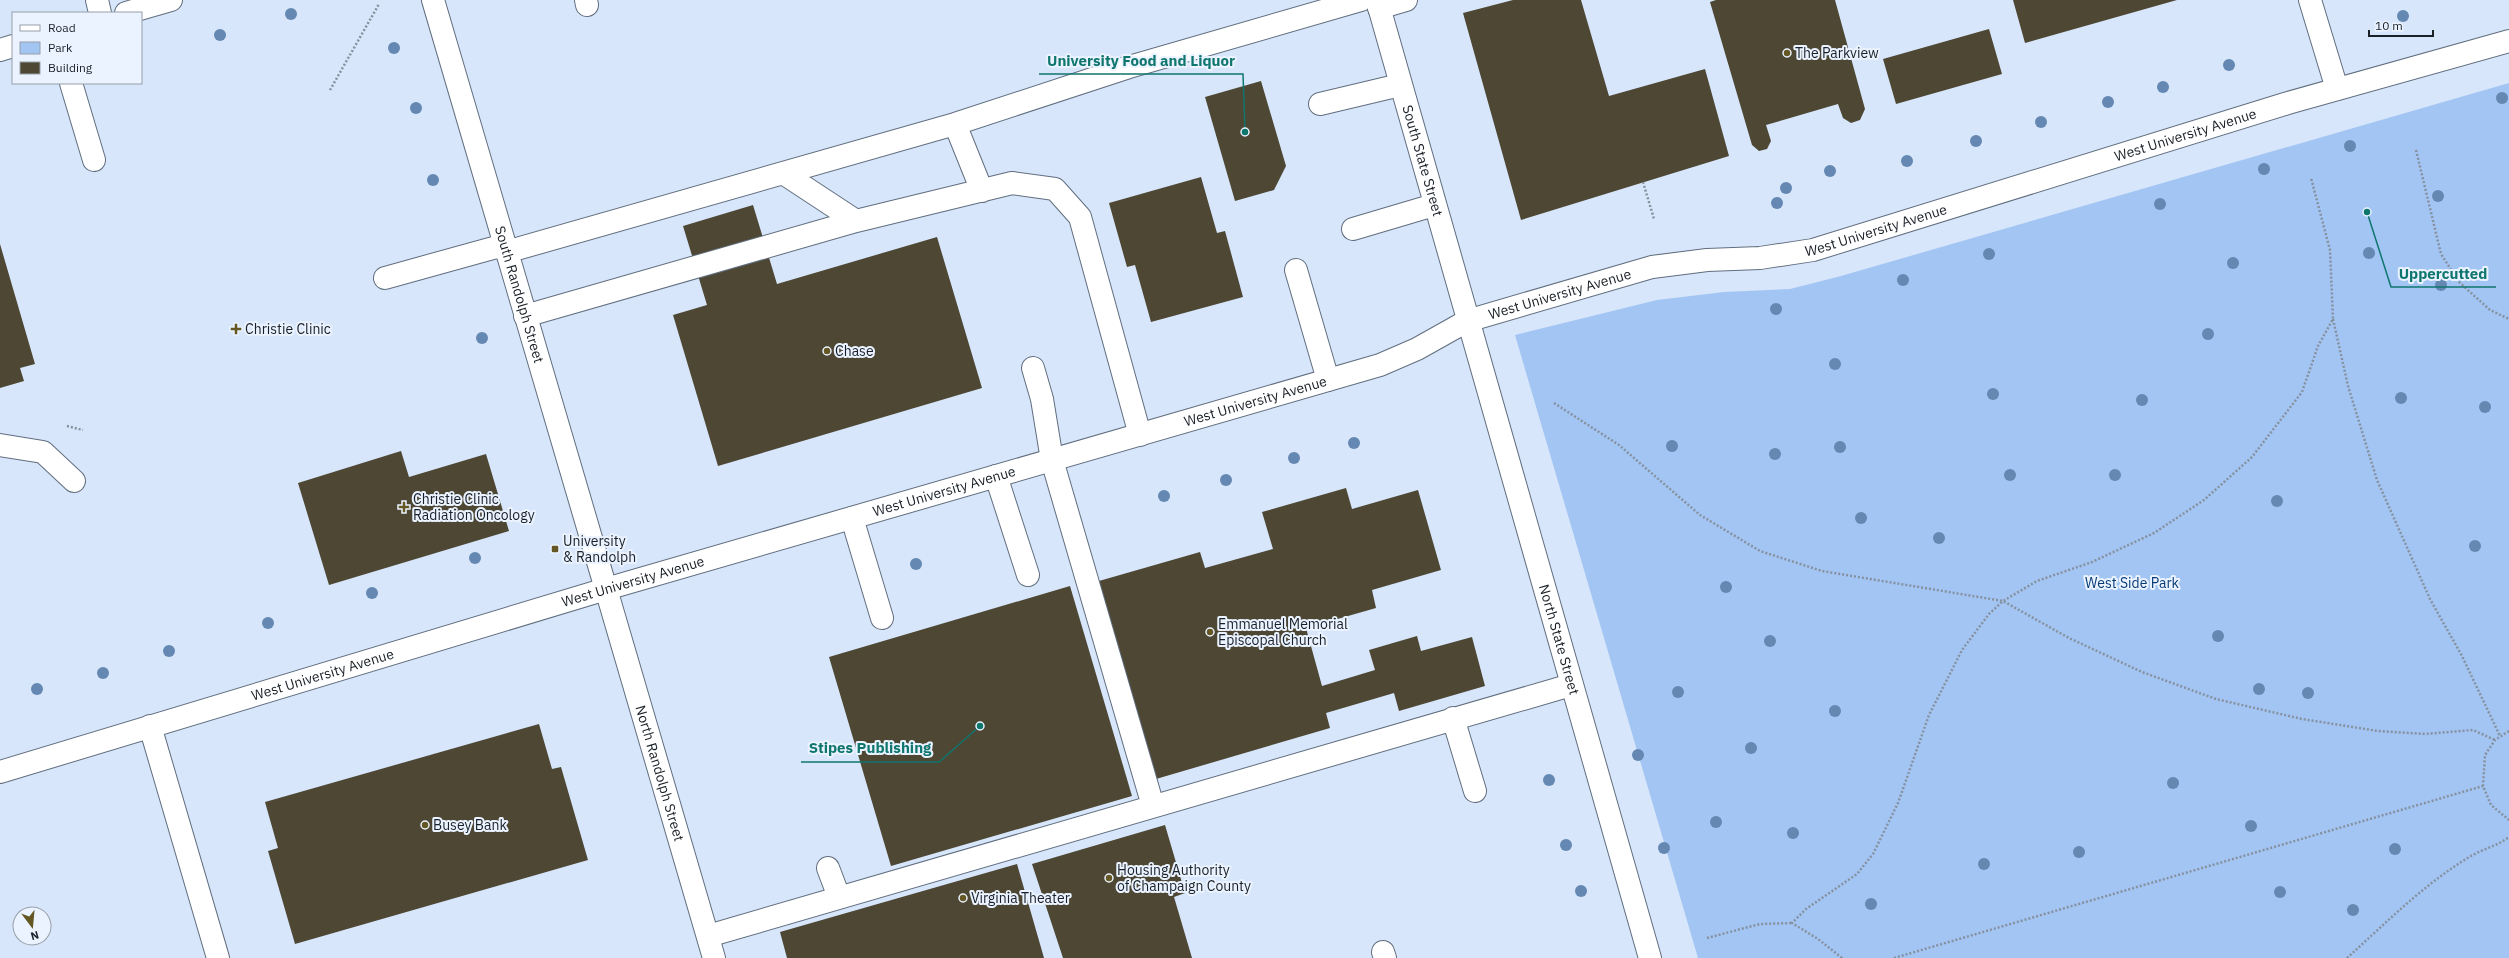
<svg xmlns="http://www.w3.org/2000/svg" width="2509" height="958" viewBox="0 0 2509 958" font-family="'IBM Plex Sans',sans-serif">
<rect width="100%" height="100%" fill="#d7e6fa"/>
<!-- green -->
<path fill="#a3c5f3" d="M 2509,83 L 2509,958 L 1698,958 L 1515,335 L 1657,300 L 1724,292 L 1790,289 L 1841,276 Z"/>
<!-- building -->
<path fill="#4d4734" d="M 1513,0 L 1581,0 L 1609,96 L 1705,69 L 1729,156 L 1521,220 L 1463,13 Z
M 1716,0 L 1835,0 L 1865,109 L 1860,120 L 1851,123 L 1843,118 L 1838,104 L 1766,125 L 1771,141 L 1767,149 L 1759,151 L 1752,145 L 1710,2 Z
M 2013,0 L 2177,0 L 2025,43 Z
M 1989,29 L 2002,74 L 1896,104 L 1883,59 Z
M 1261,81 L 1286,166 L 1274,190 L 1235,201 L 1205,97 Z
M 1201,177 L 1217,233 L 1225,231 L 1243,297 L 1151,322 L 1135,265 L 1127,267 L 1109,203 Z
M 753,205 L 777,284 L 937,237 L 982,388 L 718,466 L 673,315 L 707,305 L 683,226 Z
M 0,244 L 35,364 L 20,368 L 24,381 L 0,388 Z
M 401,451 L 409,477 L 486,454 L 509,531 L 329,585 L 298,483 Z
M 1346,488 L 1352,509 L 1418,490 L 1441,570 L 1372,590 L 1376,608 L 1306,628 L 1322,686 L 1375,670 L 1369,650 L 1417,636 L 1421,651 L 1472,637 L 1485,686 L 1399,711 L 1394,693 L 1326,713 L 1330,728 L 1156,779 L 1099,581 L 1200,552 L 1205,568 L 1273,549 L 1262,512 Z
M 1070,586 L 1132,796 L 891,866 L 829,657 Z
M 539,724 L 552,769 L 561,767 L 588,860 L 295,944 L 268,851 L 278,848 L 265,802 Z
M 1165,825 L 1185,893 L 1174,897 L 1192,958 L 1063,958 L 1032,864 Z
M 1017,864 L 1044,958 L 787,958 L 780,932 Z"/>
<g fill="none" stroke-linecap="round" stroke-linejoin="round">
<defs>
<path id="service" d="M 97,0 L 100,13
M 586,0 L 587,5
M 1379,8 L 1406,0
M 71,83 L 94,160
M 1320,104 L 1400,85
M 955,124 L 982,191
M 783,173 L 856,221
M 1353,229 L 1434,205
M 506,252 L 955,124 L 1129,67 L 1361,0
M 1296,270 L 1328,380
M 385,278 L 504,245
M 525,316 L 856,221 L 1012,183 L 1055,189 L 1080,217 L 1140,435
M 1033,368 L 1042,399 L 1052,460 L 1153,806
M 0,445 L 43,452 L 74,481
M 996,476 L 1028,575
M 852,518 L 882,618
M 1453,718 L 1475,791
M 150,726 L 218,958
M 828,868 L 839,897
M 708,936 L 1571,685
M 1383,952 L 1385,958"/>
<path id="minor" d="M 2310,0 L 2337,89"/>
<path id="tertiary" d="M 126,13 L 171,0
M 0,50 L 13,46"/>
<g id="secondary">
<path id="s1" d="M 433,0 L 606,589"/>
<path id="s2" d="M 1377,0 L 1650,958"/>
</g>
<g id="primary">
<path id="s3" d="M 606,589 L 714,958"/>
<path id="s4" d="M 0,772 L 606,589 L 1380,365 L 1417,349 L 1467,321 L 1652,267 L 1707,260 L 1760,258 L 1813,250 L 2288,103 L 2509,41"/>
</g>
</defs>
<!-- service casing -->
<use href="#service" stroke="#616e7f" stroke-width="24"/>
<!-- minor casing -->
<use href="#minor" stroke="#616e7f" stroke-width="24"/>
<!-- tertiary casing -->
<use href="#tertiary" stroke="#616e7f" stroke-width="24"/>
<!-- secondary casing -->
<use href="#secondary" stroke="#616e7f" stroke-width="24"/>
<!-- primary casing -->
<use href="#primary" stroke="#616e7f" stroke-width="24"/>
<!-- path -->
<path stroke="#86919f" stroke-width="2.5" stroke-dasharray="2 2" stroke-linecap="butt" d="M 330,90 L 379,4
M 2416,150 L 2441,254 L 2459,282 L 2490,310 L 2509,319
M 1643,182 L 1654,219
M 2333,319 L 2348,386 L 2377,480 L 2430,599 L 2462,656 L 2500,736
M 1554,403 L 1619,445 L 1700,515 L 1760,551 L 1822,571 L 2003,601 L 2069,638 L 2142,672 L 2216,699 L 2302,719 L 2378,731 L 2425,734 L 2473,730 L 2495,740
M 67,426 L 83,430
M 2509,731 L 2495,740 L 2485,755 L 2483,786 L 2491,805 L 2509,820
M 1707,938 L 1760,924 L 1792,923
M 1842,958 L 1818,939 L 1792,923 L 1806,909 L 1857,874 L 1873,854 L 1898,803 L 1929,715 L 1962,650 L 1989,614 L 2003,601 L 2037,581 L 2092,562 L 2154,533 L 2204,500 L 2252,457 L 2302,392 L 2318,346 L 2333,319 L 2330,250 L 2311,178
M 1894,958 L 2483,786
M 2347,958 C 2386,923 2425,883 2471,856 C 2483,849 2497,846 2509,837"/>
<!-- service -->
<use href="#service" stroke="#fff" stroke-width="22"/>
<!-- minor -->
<use href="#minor" stroke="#fff" stroke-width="22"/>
<!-- tertiary -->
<use href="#tertiary" stroke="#fff" stroke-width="22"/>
<!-- secondary -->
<use href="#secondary" stroke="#fff" stroke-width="22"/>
<!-- primary -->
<use href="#primary" stroke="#fff" stroke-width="22"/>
</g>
<!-- trees -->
<g fill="#6488b2">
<circle cx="291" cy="14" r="6"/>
<circle cx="2403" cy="16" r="6"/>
<circle cx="220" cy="35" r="6"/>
<circle cx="394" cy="48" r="6"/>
<circle cx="2229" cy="65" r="6"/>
<circle cx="2163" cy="87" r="6"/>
<circle cx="2502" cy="98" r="6"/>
<circle cx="2108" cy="102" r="6"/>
<circle cx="416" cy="108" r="6"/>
<circle cx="2041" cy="122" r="6"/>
<circle cx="1976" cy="141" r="6"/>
<circle cx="2350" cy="146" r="6"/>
<circle cx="1907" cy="161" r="6"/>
<circle cx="2264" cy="169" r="6"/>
<circle cx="1830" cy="171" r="6"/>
<circle cx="433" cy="180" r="6"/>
<circle cx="1786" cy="188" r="6"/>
<circle cx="2438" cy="196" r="6"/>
<circle cx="1777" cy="203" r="6"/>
<circle cx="2160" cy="204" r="6"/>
<circle cx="2369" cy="253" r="6"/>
<circle cx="1989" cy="254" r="6"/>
<circle cx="2233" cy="263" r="6"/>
<circle cx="1903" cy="280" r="6"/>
<circle cx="2441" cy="285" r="6"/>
<circle cx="1776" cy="309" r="6"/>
<circle cx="2208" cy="334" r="6"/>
<circle cx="482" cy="338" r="6"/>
<circle cx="1835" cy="364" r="6"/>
<circle cx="1993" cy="394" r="6"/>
<circle cx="2401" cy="398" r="6"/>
<circle cx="2142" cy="400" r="6"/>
<circle cx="2485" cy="407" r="6"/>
<circle cx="1354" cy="443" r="6"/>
<circle cx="1672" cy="446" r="6"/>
<circle cx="1840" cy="447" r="6"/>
<circle cx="1775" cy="454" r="6"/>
<circle cx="1294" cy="458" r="6"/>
<circle cx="2010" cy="475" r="6"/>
<circle cx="2115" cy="475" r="6"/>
<circle cx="1226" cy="480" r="6"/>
<circle cx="1164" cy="496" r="6"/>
<circle cx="2277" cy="501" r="6"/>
<circle cx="1861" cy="518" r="6"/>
<circle cx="1939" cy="538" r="6"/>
<circle cx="2475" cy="546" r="6"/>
<circle cx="475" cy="558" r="6"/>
<circle cx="916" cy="564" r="6"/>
<circle cx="1726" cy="587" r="6"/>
<circle cx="372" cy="593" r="6"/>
<circle cx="268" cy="623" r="6"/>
<circle cx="2218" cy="636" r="6"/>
<circle cx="1770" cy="641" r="6"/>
<circle cx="169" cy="651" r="6"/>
<circle cx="103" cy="673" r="6"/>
<circle cx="37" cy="689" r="6"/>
<circle cx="2259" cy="689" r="6"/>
<circle cx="1678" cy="692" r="6"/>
<circle cx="2308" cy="693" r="6"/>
<circle cx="1835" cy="711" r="6"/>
<circle cx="1751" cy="748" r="6"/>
<circle cx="1638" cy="755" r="6"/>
<circle cx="1549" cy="780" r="6"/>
<circle cx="2173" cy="783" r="6"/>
<circle cx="1716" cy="822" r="6"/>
<circle cx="2251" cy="826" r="6"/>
<circle cx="1793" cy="833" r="6"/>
<circle cx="1566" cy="845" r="6"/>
<circle cx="1664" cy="848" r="6"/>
<circle cx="2395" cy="849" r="6"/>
<circle cx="2079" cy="852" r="6"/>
<circle cx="1984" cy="864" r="6"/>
<circle cx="1581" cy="891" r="6"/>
<circle cx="2280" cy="892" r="6"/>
<circle cx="1871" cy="904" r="6"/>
<circle cx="2353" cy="910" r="6"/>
</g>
<!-- markers -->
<g fill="#655724" stroke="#eaf3ff" stroke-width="1.5">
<circle cx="1787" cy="53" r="4"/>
<path d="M234 323h4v4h4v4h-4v4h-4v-4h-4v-4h4z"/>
<circle cx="827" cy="351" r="4"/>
<path d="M402 501h4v4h4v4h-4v4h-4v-4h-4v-4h4z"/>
<rect x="551" y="545" width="8" height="8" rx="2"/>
<circle cx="1210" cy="632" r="4"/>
<circle cx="425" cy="825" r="4"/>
<circle cx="1109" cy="878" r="4"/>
<circle cx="963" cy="898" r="4"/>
</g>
<g text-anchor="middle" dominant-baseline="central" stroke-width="4" stroke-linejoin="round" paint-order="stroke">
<!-- poi labels -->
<g font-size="14" fill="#1a2027" stroke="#eaf3ff" text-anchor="start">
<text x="1795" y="53">The Parkview</text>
<text x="245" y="329">Christie Clinic</text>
<text x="835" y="351">Chase</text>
<text x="413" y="499">Christie Clinic<tspan x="413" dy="16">Radiation Oncology</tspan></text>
<text x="563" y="541">University<tspan x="563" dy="16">&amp; Randolph</tspan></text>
<text x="1218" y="624">Emmanuel Memorial<tspan x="1218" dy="16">Episcopal Church</tspan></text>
<text x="433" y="825">Busey Bank</text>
<text x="1117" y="870">Housing Authority<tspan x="1117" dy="16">of Champaign County</tspan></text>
<text x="971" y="898">Virginia Theater</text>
</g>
<!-- street labels -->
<g font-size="14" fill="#1a2027" stroke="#eaf3ff">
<text stroke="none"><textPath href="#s4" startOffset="2281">West University Avenue</textPath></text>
<text stroke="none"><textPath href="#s2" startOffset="167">South State Street</textPath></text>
<text stroke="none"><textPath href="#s4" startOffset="1957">West University Avenue</textPath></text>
<text stroke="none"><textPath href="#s4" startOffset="1633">West University Avenue</textPath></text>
<text stroke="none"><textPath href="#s1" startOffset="307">South Randolph Street</textPath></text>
<text stroke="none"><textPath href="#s4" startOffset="1309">West University Avenue</textPath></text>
<text stroke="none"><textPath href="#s4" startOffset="985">West University Avenue</textPath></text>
<text stroke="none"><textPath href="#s4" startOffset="661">West University Avenue</textPath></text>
<text stroke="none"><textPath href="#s2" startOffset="665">North State Street</textPath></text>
<text stroke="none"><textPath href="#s4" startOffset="337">West University Avenue</textPath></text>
<text stroke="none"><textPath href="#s3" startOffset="192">North Randolph Street</textPath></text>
</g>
<!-- park labels -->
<g font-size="14" fill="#063b77" stroke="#eaf3ff">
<text x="2132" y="583">West Side Park</text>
</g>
</g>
<!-- callouts -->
<path fill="none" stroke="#0f766e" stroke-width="1.5" d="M1245 132L1243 74H1039M2367 212L2391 287H2496M980 726L939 762H801"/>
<g fill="#0f766e" stroke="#eaf3ff" stroke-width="1.5">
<circle cx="1245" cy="132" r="4"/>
<circle cx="2367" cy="212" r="4"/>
<circle cx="980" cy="726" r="4"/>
</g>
<g font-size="15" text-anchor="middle" font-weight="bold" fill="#0f766e" stroke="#eaf3ff" stroke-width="4" stroke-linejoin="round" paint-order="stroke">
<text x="1141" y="66">University Food and Liquor</text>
<text x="2443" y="279">Uppercutted</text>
<text x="870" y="753">Stipes Publishing</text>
</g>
<!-- legend -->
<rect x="12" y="12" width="130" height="72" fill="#eaf3ff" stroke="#979fa9"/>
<rect x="20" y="25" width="20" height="6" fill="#ffffff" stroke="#979fa9"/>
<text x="48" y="32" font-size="12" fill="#1a2027">Road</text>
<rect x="20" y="42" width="20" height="12" fill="#a3c5f3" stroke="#979fa9"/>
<text x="48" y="52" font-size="12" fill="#1a2027">Park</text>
<rect x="20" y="62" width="20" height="12" fill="#4d4734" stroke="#979fa9"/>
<text x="48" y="72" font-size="12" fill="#1a2027">Building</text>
<!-- north arrow -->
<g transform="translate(32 926) rotate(164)"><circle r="19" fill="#eaf3ff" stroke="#979fa9"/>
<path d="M0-3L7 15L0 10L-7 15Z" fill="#655724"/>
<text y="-6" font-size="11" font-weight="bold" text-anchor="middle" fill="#1a2027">N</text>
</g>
<!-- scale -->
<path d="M2369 30v6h64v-6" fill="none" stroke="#1a2027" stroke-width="2"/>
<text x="2375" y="30" font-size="12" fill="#1a2027" stroke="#eaf3ff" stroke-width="3" paint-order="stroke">10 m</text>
</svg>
